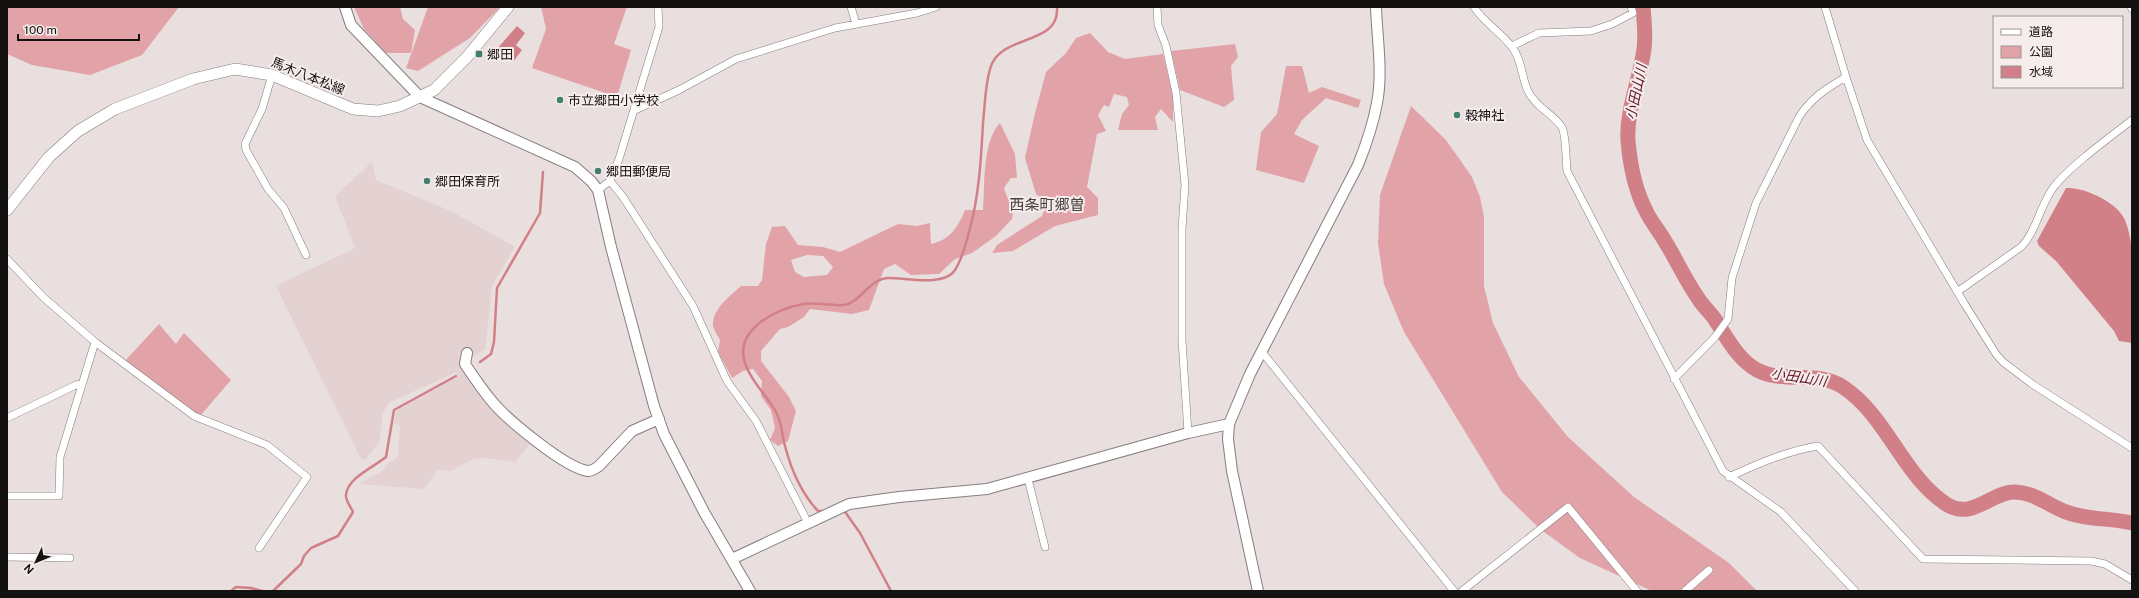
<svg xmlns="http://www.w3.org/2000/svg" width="2139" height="598" viewBox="0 0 2139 598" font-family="'Public Sans','Noto Sans JP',sans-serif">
<rect width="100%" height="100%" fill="#e9dfdf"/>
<!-- built -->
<path fill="#e4d1d2" d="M 372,162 L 376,180 L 451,211 L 515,247 L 492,286 L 485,349 L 472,358 L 470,362 L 505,407 L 537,435 L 515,462 L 484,458 L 472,459 L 452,471 L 438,470 L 424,489 L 360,484 L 385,469 L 385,466 L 398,457 L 400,425 L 394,424 L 396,411 L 459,376 L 457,372 L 390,402 L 383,412 L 379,442 L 365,460 L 361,459 L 276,286 L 355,248 L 335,196 Z"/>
<!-- green -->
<path fill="#e1a3a8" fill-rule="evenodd" d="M 7,7 L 179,7 L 142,55 L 90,75 L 32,65 L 7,54 Z
M 354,7 L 400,7 L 403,19 L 415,30 L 411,53 L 386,53 L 364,29 Z
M 428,7 L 500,7 L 470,38 L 418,71 L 406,68 Z
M 541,7 L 627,7 L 614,44 L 631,50 L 617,97 L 532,68 L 546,29 Z
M 1090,33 L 1108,52 L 1125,59 L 1163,54 L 1173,95 L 1173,122 L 1161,109 L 1155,117 L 1158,130 L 1118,130 L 1122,114 L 1129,105 L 1127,97 L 1114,94 L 1109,107 L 1104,105 L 1098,115 L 1106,131 L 1097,134 L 1087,187 L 1098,198 L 1098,215 L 1055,226 L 1013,251 L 992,253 L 997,245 L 1042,216 L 1047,204 L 1036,194 L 1025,158 L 1035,113 L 1046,72 L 1066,53 L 1076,38 Z
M 1235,44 L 1238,57 L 1231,66 L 1234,100 L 1224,107 L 1180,90 L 1171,51 Z
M 1286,66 L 1302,66 L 1309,93 L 1322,87 L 1361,100 L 1358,108 L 1326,98 L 1302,120 L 1294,134 L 1319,146 L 1304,183 L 1256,170 L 1261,132 L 1277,114 Z
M 1411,106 L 1446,140 L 1472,177 L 1480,197 L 1484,217 L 1484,286 L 1493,323 L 1519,377 L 1568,437 L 1634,497 L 1729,563 L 1757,591 L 1652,591 L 1580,558 L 1540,529 L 1502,492 L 1404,332 L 1384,284 L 1378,243 L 1380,195 Z
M 1000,123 L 1015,154 L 1017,178 L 1011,178 L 1004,188 L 1007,197 L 1014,204 L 1012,219 L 996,236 L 972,253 L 955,259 L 939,274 L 911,275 L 895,264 L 884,269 L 869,310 L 852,314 L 810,309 L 804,317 L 788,327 L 780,329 L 761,351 L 761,361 L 789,397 L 796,411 L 788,441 L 778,446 L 770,440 L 775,428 L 771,410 L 761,396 L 762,381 L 753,369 L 743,371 L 732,378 L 718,352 L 720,340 C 718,336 714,330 713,326 C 712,309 730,296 741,286 L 758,286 L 762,280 L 766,244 L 772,227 L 785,226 L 798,245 L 823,247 L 840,252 L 898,224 L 917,226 L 930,223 L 931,244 C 950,240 958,227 965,210 L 983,210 C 985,184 982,142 1000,123 ZM 807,255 L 823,256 L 833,267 L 827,275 L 804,277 L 795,272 L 791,260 Z
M 159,324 L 176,344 L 184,333 L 231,380 L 200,416 L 125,361 Z"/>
<!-- water -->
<path fill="#d28088" d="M 517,26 L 525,33 L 516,45 L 522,50 L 513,62 L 497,49 Z
M 2066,188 C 2077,188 2084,190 2095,195 C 2107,200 2120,209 2125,220 C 2138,252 2132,308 2132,343 L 2119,341 L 2114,331 L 2056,261 L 2039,246 L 2037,241 Z"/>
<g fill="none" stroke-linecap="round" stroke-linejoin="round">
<!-- stream -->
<path stroke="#d28088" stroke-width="2.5" d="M 480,362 L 491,354 L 494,342 L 497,288 L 540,213 L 543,172
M 843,509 L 860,533 L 891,591
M 825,511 L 818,511 C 802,494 791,469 785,446 C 782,435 782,425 777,414 C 769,398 754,385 747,368 C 730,332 774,309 803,304 C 816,302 830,306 843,305 C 860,304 869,278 889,278 C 907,278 944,287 955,270 C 962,259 966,244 969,232 C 979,197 981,160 983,123 C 985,105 985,86 990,69 C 999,33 1060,47 1057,7
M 231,591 L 236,587 L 251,588 L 262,591
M 273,591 L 301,564 L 304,556 L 311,548 L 338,536 L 353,512 C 351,507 345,500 346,495 C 347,478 374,467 386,457 L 394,410 L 456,376"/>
<!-- river -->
<path stroke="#d28088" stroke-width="15" d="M 1643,7 C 1644,21 1646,35 1644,49 C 1640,80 1626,110 1628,141 C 1630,164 1635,190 1646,211 C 1651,222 1660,232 1666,243 C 1677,261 1686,281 1698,298 C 1702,305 1709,311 1714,318 C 1726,336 1737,359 1757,370 C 1784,384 1817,370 1843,387 C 1887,416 1903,476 1946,504 C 1972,521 1991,492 2014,492 C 2035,492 2050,507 2069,513 C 2090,520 2111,518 2132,523"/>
<defs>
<path id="street" d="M 851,7 L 856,24
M 1157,7 L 1158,25 L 1166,46 L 1176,93 L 1185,185 L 1182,229 L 1182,340 L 1188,433
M 1474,7 C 1484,23 1501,32 1512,47 C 1523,61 1521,79 1529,93 C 1537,108 1553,114 1561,126 C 1566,131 1566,162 1567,171 L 1723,471 L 1781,512 L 1855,591
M 1825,7 L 1846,77 L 1867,140 L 1964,303 L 1996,354 L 2003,362 L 2032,384 L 2132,448
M 2131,7 L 2132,9
M 1512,46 L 1539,33 L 1591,31 L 1612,24 L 1633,13 L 1631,7
M 272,75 L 262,109 L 245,144 L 246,150 L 268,189 L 284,208 L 306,255
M 635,110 L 679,90 L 736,59 L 835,28 L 917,13 L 936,7
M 610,181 L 623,197 L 693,306 L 727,381 L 756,421 L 808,523
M 598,190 L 610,181 L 619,159 L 659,27 L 658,7
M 7,259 L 43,297 L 95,342 L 194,416 L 267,445 L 307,477 L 259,548
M 1957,292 L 2021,247 C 2036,232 2040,206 2053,188 C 2069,167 2110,137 2132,120
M 1262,352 L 1454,591
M 1674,379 L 1715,337 L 1728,319 L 1732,278 L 1756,203 L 1799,117 C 1811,98 1827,88 1846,77
M 7,418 L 76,385 L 81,384
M 1729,477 C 1757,464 1787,451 1818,446 L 1923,559 L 2091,561 L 2105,564 L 2132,580
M 1028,479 L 1045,547
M 7,496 L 59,496 L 60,457 L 95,342
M 7,557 L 70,558
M 1462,591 L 1568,507 L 1637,591
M 1685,591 L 1709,570"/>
<path id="secondary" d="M 345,7 L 351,25 L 420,97 L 575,167 L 591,181 L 598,190 L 611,247 L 654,406 L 664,434 L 704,512 L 750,591
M 467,353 L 465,364 C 473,376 481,388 490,399 C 505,418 565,468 588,471 C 592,471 596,468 599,466 L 632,431 L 659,419
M 732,559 L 849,504 L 899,497 L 987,489 L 1188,433 L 1229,424
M 1258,591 L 1232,471 L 1228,439 L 1229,424 L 1250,374 L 1358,165 C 1366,145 1373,125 1377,103 C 1383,72 1377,38 1376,7"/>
<path id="primary" d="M 7,210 L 49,157 L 78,131 L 115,109 L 193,79 L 235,69 L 272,75 L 353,109 L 378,111 L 400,106 L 434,90 L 467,57 L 508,7"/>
</defs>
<!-- street casing -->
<use href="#street" stroke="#867d7e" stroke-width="8"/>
<!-- secondary casing -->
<use href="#secondary" stroke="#867d7e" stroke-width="12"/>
<!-- primary casing -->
<use href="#primary" stroke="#867d7e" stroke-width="12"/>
<!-- street -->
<use href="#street" stroke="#fff" stroke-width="7"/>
<!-- secondary -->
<use href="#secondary" stroke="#fff" stroke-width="10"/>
<!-- primary -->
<use href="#primary" stroke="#fff" stroke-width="11"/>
</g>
<!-- markers -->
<g fill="#408070" stroke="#f6ecec" stroke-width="1.5">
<rect x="475" y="50" width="8" height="8" rx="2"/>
<circle cx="560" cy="100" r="4"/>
<circle cx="1457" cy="115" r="4"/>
<circle cx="598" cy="171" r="4"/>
<circle cx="427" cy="181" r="4"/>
</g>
<g text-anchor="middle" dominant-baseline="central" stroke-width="4" stroke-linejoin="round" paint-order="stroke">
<!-- poi labels -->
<g font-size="13" fill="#141111" stroke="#f6ecec" text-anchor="start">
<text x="487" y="54">郷田</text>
<text x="568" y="100">市立郷田小学校</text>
<text x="1465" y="115">穀神社</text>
<text x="606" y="171">郷田郵便局</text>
<text x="435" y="181">郷田保育所</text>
</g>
<!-- street labels -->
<g font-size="13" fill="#141111" stroke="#f6ecec">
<text transform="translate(308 76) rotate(22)">馬木八本松線</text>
</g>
<!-- water labels -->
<g font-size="14" font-style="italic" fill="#5d1323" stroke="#f6ecec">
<text transform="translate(1636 92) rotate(-78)">小田山川</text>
<text transform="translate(1799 377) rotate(9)">小田山川</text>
</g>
<!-- quarter labels -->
<g font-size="15" fill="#484041" stroke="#f6ecec">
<text x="1047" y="204">西条町郷曽</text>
</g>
</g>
<!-- border -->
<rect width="2139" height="598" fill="none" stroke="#141111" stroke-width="16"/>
<!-- legend -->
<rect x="1993" y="16" width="130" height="72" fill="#f6ecec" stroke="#9c9494"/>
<rect x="2001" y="29" width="20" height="6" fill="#ffffff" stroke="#9c9494"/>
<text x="2029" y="36" font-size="12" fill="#141111">道路</text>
<rect x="2001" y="46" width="20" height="12" fill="#e1a3a8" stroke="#9c9494"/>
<text x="2029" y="56" font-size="12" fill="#141111">公園</text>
<rect x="2001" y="66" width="20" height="12" fill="#d28088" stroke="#9c9494"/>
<text x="2029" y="76" font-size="12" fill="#141111">水域</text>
<!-- north arrow -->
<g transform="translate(36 562) rotate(226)" stroke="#f6ecec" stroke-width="3" paint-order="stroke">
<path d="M0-3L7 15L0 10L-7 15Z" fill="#141111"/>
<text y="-6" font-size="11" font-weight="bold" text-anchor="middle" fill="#141111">N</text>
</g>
<!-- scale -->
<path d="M18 34v6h121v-6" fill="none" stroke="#141111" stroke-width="2"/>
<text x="24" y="34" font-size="12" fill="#141111" stroke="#f6ecec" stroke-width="3" paint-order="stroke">100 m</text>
</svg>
